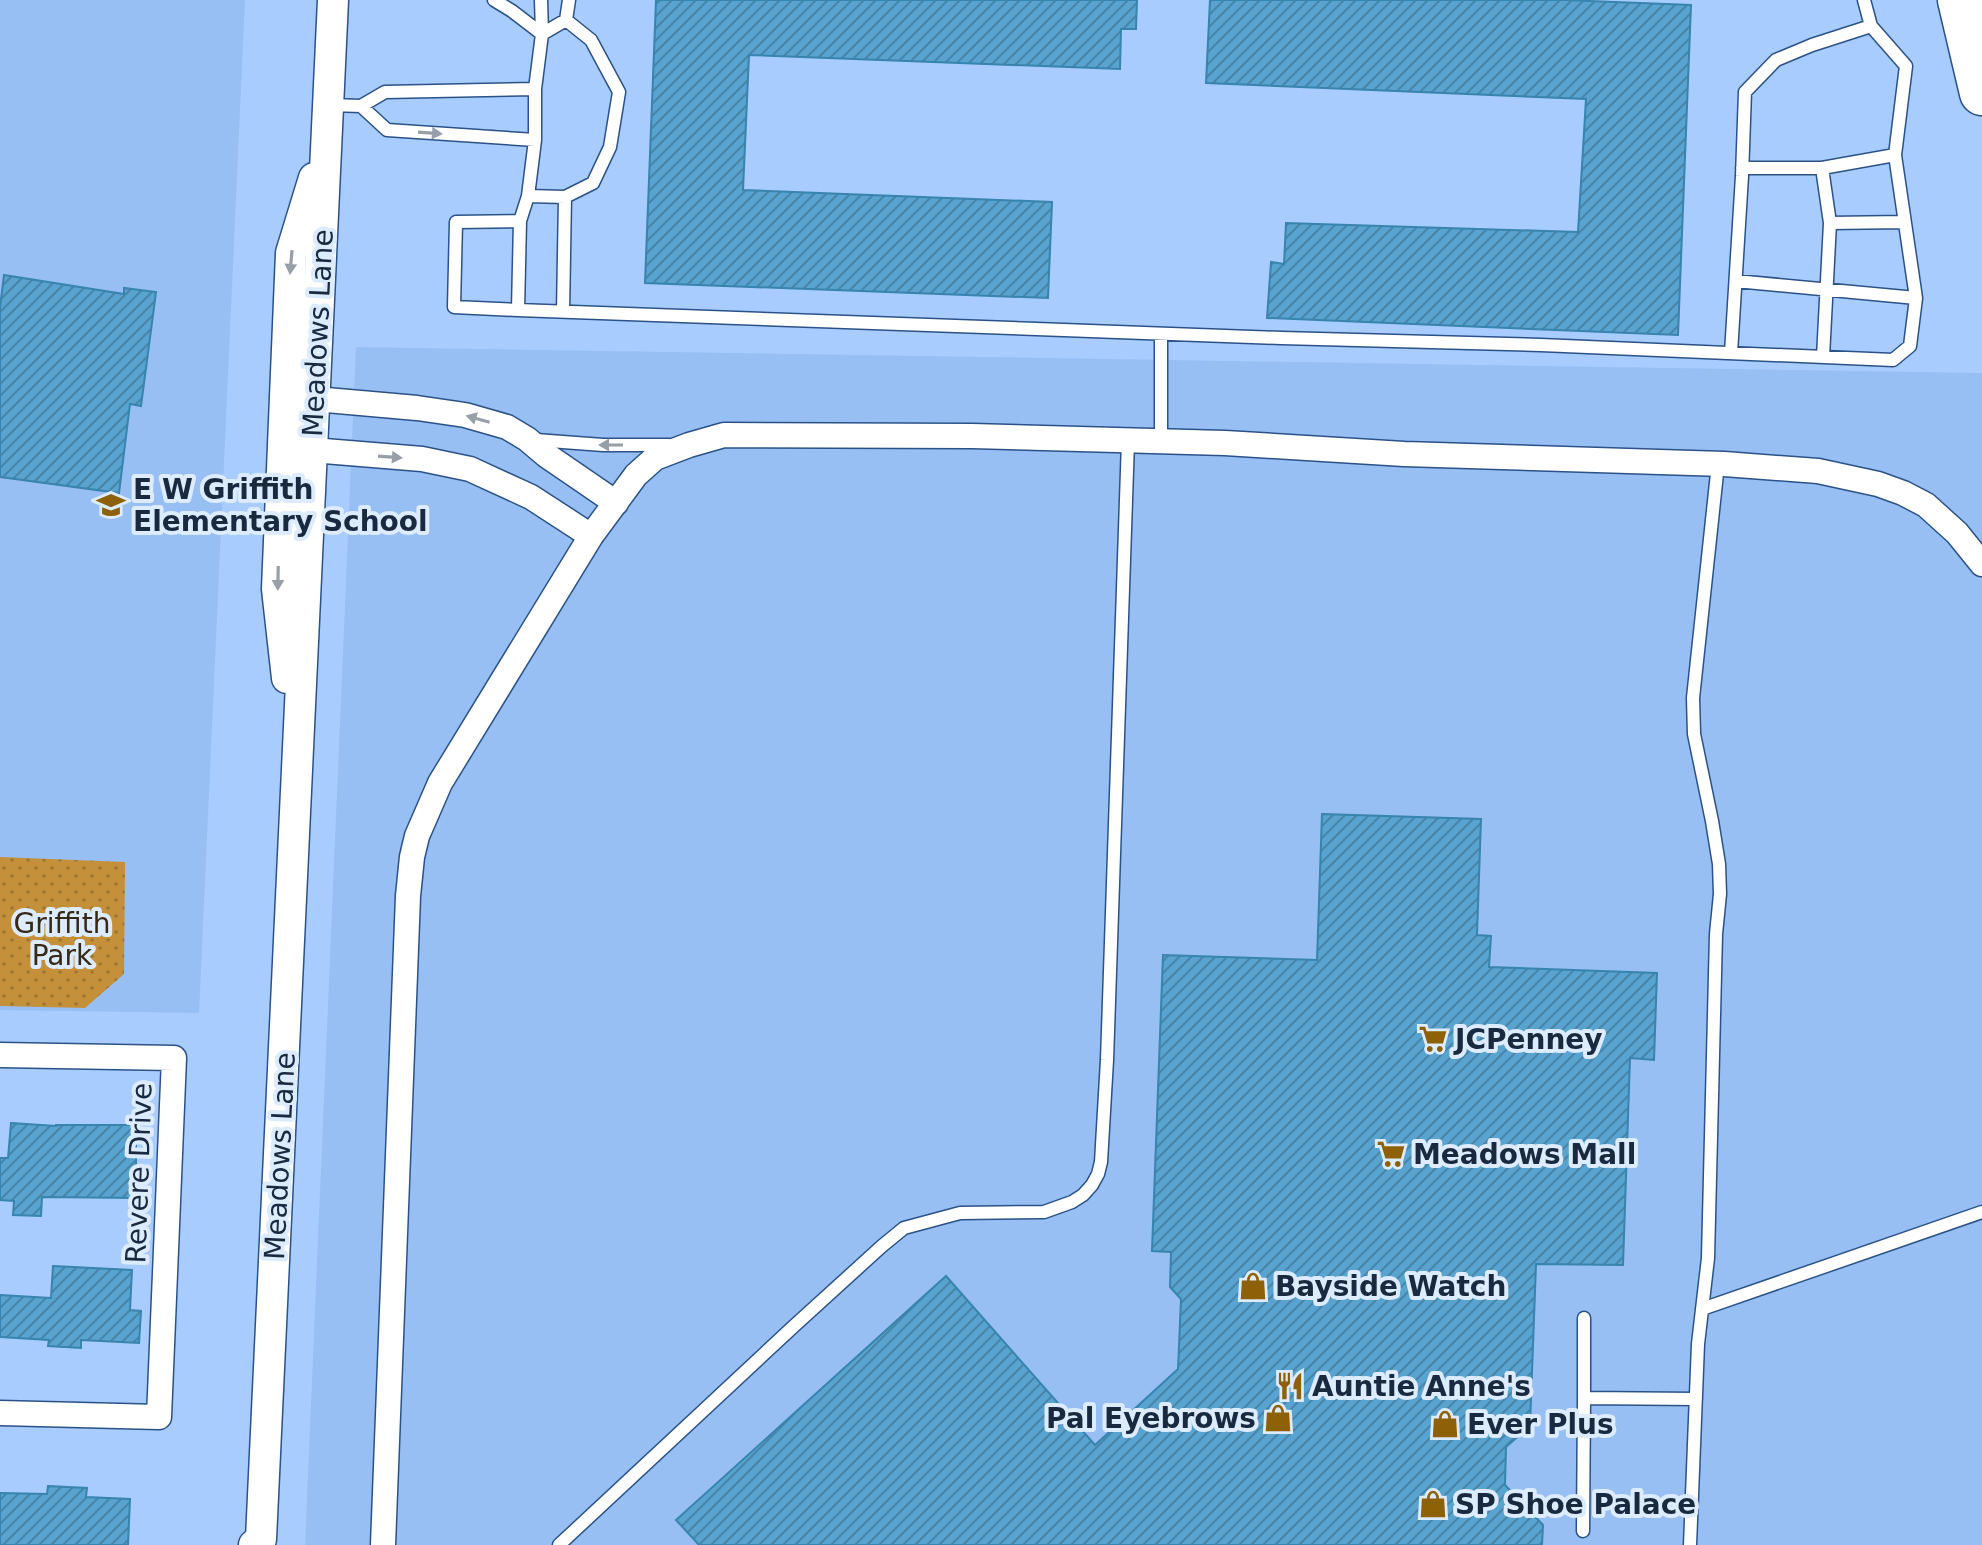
<svg xmlns="http://www.w3.org/2000/svg" width="1982" height="1545" viewBox="0 0 1982 1545" font-family="'DejaVu Sans',sans-serif">
<defs>
<pattern id="park-dots" width="8" height="8" patternUnits="userSpaceOnUse" patternTransform="scale(2)"><rect width="8" height="8" fill="#c5903a"/><path d="M2 2h.1M6 6h.1" fill="none" stroke="#9f7632" stroke-width="1.8" stroke-linecap="round"/></pattern>
<pattern id="building-hatch" width="6" height="6" patternUnits="userSpaceOnUse" patternTransform="scale(2)"><rect width="6" height="6" fill="#58a3cf"/><path d="M-1 1l2-2M0 6l6-6M5 7l2-2" fill="none" stroke="#4885a9"/></pattern>
</defs>
<rect width="100%" height="100%" fill="#a8ccfd"/>
<!-- built -->
<path fill="#97bff3" d="M 0,0 L 245,0 L 199,1013 L 0,1010 Z
M 356,347 L 1982,373 L 1982,1545 L 305,1545 Z"/>
<!-- park -->
<path fill="url(#park-dots)" d="M 0,857 L 125,862 L 124,974 L 85,1008 L 0,1006 Z"/>
<!-- building -->
<path fill="url(#building-hatch)" stroke="#3784ae" stroke-width="2" d="M 656,0 L 1137,0 L 1136,29 L 1121,29 L 1120,69 L 749,55 L 743,190 L 1052,202 L 1048,298 L 645,283 Z
M 1210,0 L 1564,0 L 1691,5 L 1678,335 L 1267,318 L 1271,262 L 1284,264 L 1286,223 L 1578,232 L 1586,99 L 1206,83 Z
M 4,275 L 124,294 L 124,288 L 156,292 L 141,406 L 130,404 L 119,493 L 0,477 L 0,307 Z
M 1322,814 L 1481,819 L 1477,935 L 1491,936 L 1489,967 L 1657,973 L 1654,1060 L 1630,1058 L 1623,1265 L 1536,1264 L 1530,1426 L 1506,1447 L 1505,1485 L 1543,1525 L 1542,1545 L 699,1545 L 676,1520 L 946,1276 L 1095,1445 L 1178,1369 L 1181,1299 L 1170,1287 L 1171,1252 L 1152,1251 L 1163,955 L 1317,960 Z
M 11,1123 L 56,1126 L 56,1125 L 136,1125 L 136,1198 L 42,1197 L 41,1216 L 13,1215 L 14,1201 L 0,1200 L 0,1158 L 8,1158 Z
M 53,1266 L 132,1270 L 130,1310 L 141,1311 L 139,1343 L 81,1340 L 81,1348 L 48,1346 L 49,1340 L 0,1337 L 0,1295 L 51,1298 Z
M 48,1486 L 87,1488 L 86,1497 L 130,1499 L 128,1545 L 0,1545 L 0,1493 L 47,1494 Z"/>
<g fill="none" stroke-linecap="round" stroke-linejoin="round">
<defs>
<path id="service" d="M 494,0 L 512,11 L 542,34 L 535,89 L 535,140 L 528,196 L 520,221 L 518,310 L 454,307 L 456,222 L 520,221
M 541,0 L 542,34 L 566,20
M 330,105 L 361,106 L 385,92 L 535,89
M 361,106 L 387,130 L 535,140
M 1742,168 L 1822,168 L 1895,155
M 1822,168 L 1830,223 L 1823,357
M 528,196 L 565,197 L 593,183 L 610,147 L 619,92 L 591,40 L 566,20 L 569,0
M 1830,223 L 1904,222
M 1736,281 L 1916,298
M 518,310 L 1281,338 L 1541,345 L 1893,360 L 1910,346 L 1916,298 L 1895,155 L 1906,66 L 1871,26 L 1864,0
M 563,312 L 565,197
M 1731,353 L 1742,176 L 1745,92 L 1776,60 L 1812,45 L 1871,26
M 536,440 L 603,445 L 669,445
M 1161,442 L 1161,334
M 1702,1309 L 1982,1212
M 1584,1398 L 1584,1318
M 1583,1531 L 1584,1398 L 1696,1399
M 559,1545 L 794,1326 L 882,1246 L 904,1228 L 960,1213 L 1044,1212 L 1072,1202 L 1083,1195 L 1092,1185 L 1098,1174 L 1101,1162 L 1107,1060 L 1128,441
M 1690,1545 L 1698,1344 L 1708,1258 L 1716,934 L 1720,894 L 1719,864 L 1712,821 L 1694,734 L 1693,698 L 1718,464"/>
<path id="minor" d="M 315,399 L 417,408 L 465,415 L 507,427 L 527,439 L 546,455 L 616,503
M 312,450 L 422,459 L 470,469 L 531,497 L 591,536
M 0,1055 L 174,1058 L 159,1417 L 0,1413
M 383,1545 L 408,896 L 412,857 L 417,836 L 440,783 L 591,536 L 636,475 L 655,458 L 689,445 L 724,435 L 972,436 L 1225,443 L 1404,454 L 1724,464 L 1818,471 L 1878,484 L 1903,493 L 1926,505 L 1957,533 L 1982,564"/>
<path id="tertiary" d="M 287,678 L 277,589 L 291,253 L 314,178
M 254,1545 L 261,1539 L 333,0"/>
<path id="motorway" d="M 1960,0 L 1982,93"/>
</defs>
<!-- service casing -->
<use href="#service" stroke="#2a5287" stroke-width="15"/>
<!-- minor casing -->
<use href="#minor" stroke="#2a5287" stroke-width="27"/>
<!-- tertiary casing -->
<use href="#tertiary" stroke="#2a5287" stroke-width="33"/>
<!-- motorway casing -->
<use href="#motorway" stroke="#2a5287" stroke-width="47"/>
<!-- service -->
<use href="#service" stroke="#fff" stroke-width="12"/>
<!-- minor -->
<use href="#minor" stroke="#fff" stroke-width="24"/>
<!-- tertiary -->
<use href="#tertiary" stroke="#fff" stroke-width="30"/>
<!-- motorway -->
<use href="#motorway" stroke="#fff" stroke-width="44"/>
</g>
<!-- one-way arrows -->
<defs><path id="oneway-solid" d="M-6-.8H1V-3.2L6.5 0L1 3.2V.8H-6Z" transform="scale(2)"/></defs>
<g fill="#979fa9">
<use href="#oneway-solid" transform="translate(430 133) rotate(4)"/>
<use href="#oneway-solid" transform="translate(291 262) rotate(95)"/>
<use href="#oneway-solid" transform="translate(478 419) rotate(-164)"/>
<use href="#oneway-solid" transform="translate(611 445) rotate(-180)"/>
<use href="#oneway-solid" transform="translate(390 457) rotate(4)"/>
<use href="#oneway-solid" transform="translate(278 578) rotate(91)"/>
</g>
<!-- icons -->
<defs>
<symbol id="school-bare" viewBox="-9 -9 18 18"><path d="M0-5L7-2L0 1L-7-2ZM-4 1L0 2.5L4 1V4Q0 6-4 4Z" fill="#8e6107" stroke="#ddebfe" stroke-width="2.5" paint-order="stroke"/></symbol>
<symbol id="supermarket-bare" viewBox="-9 -9 18 18"><path d="M-6-5.5h2.5l.6 2H6L4.5 2H-2.5L-4.4-4H-6ZM-1.5 3.2a1.3 1.3 0 1 0 .1 0ZM3 3.2a1.3 1.3 0 1 0 .1 0Z" fill="#8e6107" stroke="#ddebfe" stroke-width="2.5" paint-order="stroke"/></symbol>
<symbol id="shop-bare" viewBox="-9 -9 18 18"><path d="M-5-2.5h2.3a2.7 3.5 0 0 1 5.4 0H5L5.5 6h-11ZM-1.5-2.5h3a1.5 2.3 0 0 0-3 0Z" fill="#8e6107" stroke="#ddebfe" stroke-width="2.5" paint-order="stroke"/></symbol>
<symbol id="restaurant-bare" viewBox="-9 -9 18 18"><path d="M-5-6h1v4h1v-4h1v4h1v-4h1v5L-1.5 .5V6h-2V.5L-5-1ZM5-6V6H3V1.5H1.5Q1.5-4 5-6Z" fill="#8e6107" stroke="#ddebfe" stroke-width="2.5" paint-order="stroke"/></symbol>
</defs>
<g fill-rule="evenodd">
<use href="#school-bare" x="91" y="485" width="40" height="40"/>
<use href="#supermarket-bare" x="1413" y="1019" width="40" height="40"/>
<use href="#supermarket-bare" x="1371" y="1134" width="40" height="40"/>
<use href="#shop-bare" x="1233" y="1266" width="40" height="40"/>
<use href="#restaurant-bare" x="1270" y="1366" width="40" height="40"/>
<use href="#shop-bare" x="1258" y="1398" width="40" height="40"/>
<use href="#shop-bare" x="1425" y="1404" width="40" height="40"/>
<use href="#shop-bare" x="1413" y="1484" width="40" height="40"/>
</g>
<g text-anchor="middle" dominant-baseline="central" stroke-width="8" stroke-linejoin="round" paint-order="stroke">
<!-- street labels -->
<g font-size="28" fill="#182940" stroke="#ddebfe">
<text transform="translate(318 333) rotate(-87)">Meadows Lane</text>
<text transform="translate(280 1156) rotate(-87)">Meadows Lane</text>
<text transform="translate(139 1173) rotate(-88)">Revere Drive</text>
</g>
<!-- poi labels -->
<g font-size="28" font-weight="bold" fill="#182940" stroke="#ddebfe" text-anchor="start">
<text x="133" y="489">E W Griffith<tspan x="133" dy="32">Elementary School</tspan></text>
<text x="1455" y="1039">JCPenney</text>
<text x="1413" y="1154">Meadows Mall</text>
<text x="1275" y="1286">Bayside Watch</text>
<text x="1312" y="1386">Auntie Anne's</text>
<text x="1256" y="1418" text-anchor="end">Pal Eyebrows</text>
<text x="1467" y="1424">Ever Plus</text>
<text x="1455" y="1504">SP Shoe Palace</text>
</g>
<!-- park labels -->
<g font-size="28" fill="#362916" stroke="#ddebfe">
<text x="62" y="923">Griffith<tspan x="62" dy="32">Park</tspan></text>
</g>
</g>
</svg>
